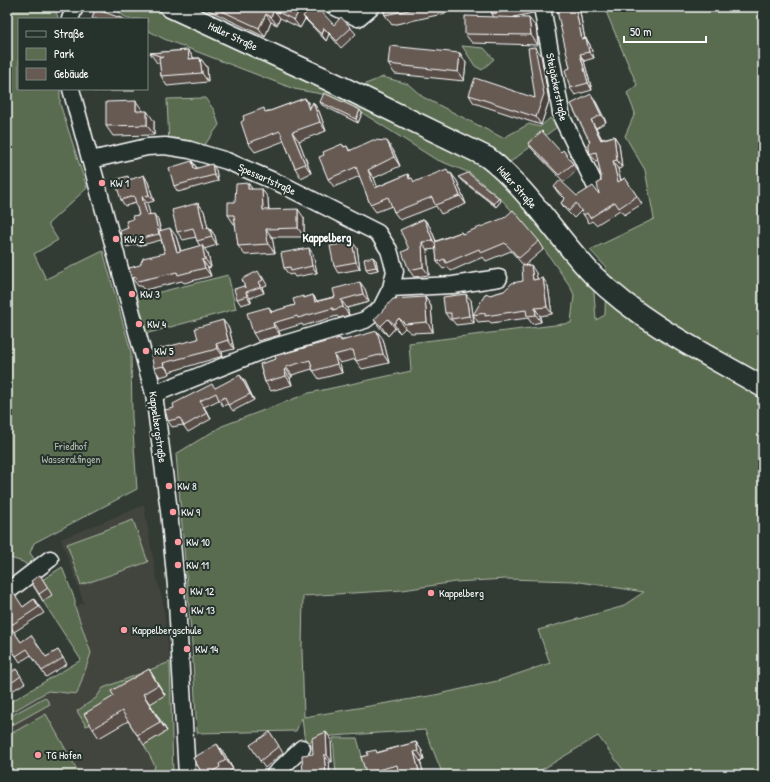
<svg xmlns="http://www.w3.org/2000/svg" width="770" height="782" viewBox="0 0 770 782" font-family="'Patrick Hand',sans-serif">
<rect width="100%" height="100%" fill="#333b35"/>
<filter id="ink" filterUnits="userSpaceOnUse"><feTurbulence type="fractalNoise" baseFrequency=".025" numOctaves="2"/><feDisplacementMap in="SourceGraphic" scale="8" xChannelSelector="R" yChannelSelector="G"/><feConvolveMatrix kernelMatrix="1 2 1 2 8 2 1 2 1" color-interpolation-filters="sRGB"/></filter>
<g filter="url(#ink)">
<!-- built -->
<path fill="#42443e" d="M 144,505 L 156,576 L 163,602 L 170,662 L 173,775 L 7,775 L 7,715 L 48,691 L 77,693 L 91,653 L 75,607 L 84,603 L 61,539 Z"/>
<!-- green -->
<path fill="#5a6c4f" stroke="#acb6a7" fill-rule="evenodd" d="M 7,7 L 54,7 L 58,17 L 58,19 L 19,19 L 19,89 L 60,89 L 60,104 L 87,188 L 48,224 L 58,240 L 34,254 L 46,279 L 103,251 L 131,352 L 132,417 L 137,489 L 34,543 L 30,553 L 35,560 L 28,566 L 23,562 L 7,557 Z
M 109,7 L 161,7 L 502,174 L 584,270 L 594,292 L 596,320 L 605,315 L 606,267 L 590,250 L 654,219 L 645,170 L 625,136 L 635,113 L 627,93 L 637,85 L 604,7 L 763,7 L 763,775 L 627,775 L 598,736 L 533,775 L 443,775 L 425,730 L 332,736 L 305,743 L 302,718 L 296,731 L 197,733 L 192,644 L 176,454 L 222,426 L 309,393 L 411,371 L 409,343 L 571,323 L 574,295 L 570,286 L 544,249 L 518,218 L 502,200 L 470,173 L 435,159 L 364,114 L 327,95 L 294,89 L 164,39 L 147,30 L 147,19 L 129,19 ZM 506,579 L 574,581 L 644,592 L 621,607 L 538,630 L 550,663 L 497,681 L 435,695 L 304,717 L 302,650 L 303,596 L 403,590 L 455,582 Z
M 462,46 L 484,48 L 494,59 L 482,70 L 475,66 Z
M 383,77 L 408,84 L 423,97 L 503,138 L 529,124 L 540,127 L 550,118 L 557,127 L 505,166 L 358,87 Z
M 205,98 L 214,110 L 219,125 L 201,150 L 169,145 L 167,99 Z
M 228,275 L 236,309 L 145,334 L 136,298 Z
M 133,520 L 148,562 L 81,585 L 67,544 Z
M 62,567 L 75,600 L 75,607 L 91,653 L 77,694 L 48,691 L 7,715 L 7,704 L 81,660 L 33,586 Z
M 170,662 L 173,775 L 152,775 L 155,766 L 144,745 L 166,731 L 150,704 L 86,726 L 77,711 L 96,698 L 103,688 Z
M 45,697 L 50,704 L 7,728 L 7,718 Z
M 46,714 L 80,775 L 7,775 L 7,736 Z
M 333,738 L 357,738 L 367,775 L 336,775 Z"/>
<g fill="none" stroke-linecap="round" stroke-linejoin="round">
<defs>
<path id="minor" d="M 335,7 L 358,18 L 371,7
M 542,7 L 562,118 L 595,185
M 70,19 L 75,7
M 71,89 L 154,394 L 169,511 L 176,586 L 187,775
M 91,160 L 147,147 L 165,146 L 190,150 L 227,161 L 283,185 L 378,233 L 389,250 L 395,271 L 391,288 L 381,308 L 365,320 L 264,350 L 154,394
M 391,288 L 453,285 L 499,278
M 7,592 L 50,559
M 274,775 L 302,748"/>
<path id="major" d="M 170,7 L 326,79 L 487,157 C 529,189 557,238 594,276 C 643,324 704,353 763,387"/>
</defs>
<!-- minor casing -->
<use href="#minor" stroke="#fff" stroke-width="19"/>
<!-- major casing -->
<use href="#major" stroke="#fff" stroke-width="23"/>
<!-- minor -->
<use href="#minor" stroke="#26332d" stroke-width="16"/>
<!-- major -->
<use href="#major" stroke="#26332d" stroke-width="20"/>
</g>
<!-- wall -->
<path fill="#584d47" stroke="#fff" d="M 202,7 L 302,7 L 306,13 L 334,25 L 351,28 L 356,34 L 341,48 L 329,34 L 326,41 L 308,22 L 305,19 L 300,28 L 280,18 L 277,25 L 271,22 L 265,37 Z
M 383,7 L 445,7 L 447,13 L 392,25 L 385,15 Z
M 491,7 L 533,7 L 533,13 L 514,17 L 536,27 L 538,45 L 472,43 L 465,34 L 494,17 L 492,14 Z
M 560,7 L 579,7 L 585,39 L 586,38 L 590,45 L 594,58 L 584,61 L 592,90 L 575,95 L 570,88 L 570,68 Z
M 188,50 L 194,58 L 200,58 L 207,67 L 208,82 L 167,86 L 161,76 L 160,63 L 157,63 L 150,53 Z
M 460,53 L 466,63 L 464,81 L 395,74 L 388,64 Z
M 541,55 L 549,101 L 541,125 L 474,103 L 469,95 L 535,98 Z
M 91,89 L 134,89 L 134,91 L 93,91 Z
M 305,98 L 311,107 L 319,111 L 326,131 L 299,141 L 311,173 L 301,178 L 295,168 L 284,141 L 255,152 L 248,143 L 267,111 L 270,111 Z
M 320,102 L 362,113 L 358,123 L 322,105 Z
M 596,102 L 606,122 L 596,128 L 602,139 L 614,136 L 619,144 L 622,168 L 618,169 L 621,180 L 625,178 L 642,204 L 624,215 L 620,210 L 596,225 L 592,221 L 589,223 L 581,211 L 574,218 L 566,210 L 561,203 L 564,199 L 559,194 L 554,187 L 577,196 L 599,194 L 601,176 L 598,161 L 596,161 L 590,154 L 590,142 L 571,104 Z
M 143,111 L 154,121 L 154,135 L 113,136 L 106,126 Z
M 528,143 L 561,152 L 563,150 L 577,170 L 564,182 L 532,149 Z
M 342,144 L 345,147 L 347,146 L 349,150 L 393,150 L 400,166 L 374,178 L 377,187 L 408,174 L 411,179 L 415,182 L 450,173 L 457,181 L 466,204 L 441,214 L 436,206 L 400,220 L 394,212 L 392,206 L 376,212 L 370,204 L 360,176 L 334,187 L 328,179 Z
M 192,161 L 197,168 L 216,170 L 218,181 L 178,192 L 174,186 Z
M 458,177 L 499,198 L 501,201 L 496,207 L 461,180 Z
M 130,179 L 148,182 L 154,201 L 147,203 L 150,215 L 158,220 L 161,230 L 176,236 L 181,251 L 200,246 L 197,241 L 196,237 L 183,240 L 177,232 L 198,203 L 204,211 L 208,228 L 209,227 L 215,236 L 217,245 L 204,249 L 208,254 L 211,267 L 208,268 L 211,276 L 184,283 L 182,281 L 144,290 L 141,286 L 138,286 L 132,278 L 140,265 L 165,253 L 161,240 L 138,246 L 137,244 L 127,247 L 122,241 L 133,219 L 139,215 L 136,203 L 125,206 L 121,200 Z
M 248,183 L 252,189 L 268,198 L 269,210 L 304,218 L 304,237 L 272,237 L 275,253 L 245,255 L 238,246 L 236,224 L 234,224 L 228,215 L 235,202 Z
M 424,219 L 430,227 L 436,241 L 461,232 L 463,234 L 539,241 L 544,249 L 524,266 L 511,251 L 486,261 L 483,257 L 451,271 L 448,267 L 443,269 L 437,262 L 436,249 L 427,250 L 429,275 L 414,277 L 409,270 L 409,249 Z
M 352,242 L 357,248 L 360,269 L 338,273 L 334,266 Z
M 313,254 L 317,273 L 295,277 L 293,274 L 289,275 L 284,268 Z
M 376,260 L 378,270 L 369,272 L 366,269 Z
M 536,273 L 537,279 L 548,286 L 552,314 L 540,316 L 541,322 L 532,324 L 528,318 L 491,323 L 489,321 L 478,322 L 473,315 L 474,323 L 456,325 L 452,320 L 450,320 L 445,313 L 471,300 L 473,315 L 490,295 L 504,291 L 523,281 Z
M 262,276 L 267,285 L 262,287 L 264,293 L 250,298 L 251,302 L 241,305 L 237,299 L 244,286 Z
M 365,289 L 369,302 L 347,308 L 349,315 L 339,318 L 337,316 L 303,326 L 302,324 L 279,331 L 280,335 L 258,341 L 253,333 L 269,307 L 272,312 L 295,305 L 304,298 L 313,295 L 317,301 Z
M 425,297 L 431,306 L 433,332 L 411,333 L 405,328 L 400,333 L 395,328 L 388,336 L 381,329 L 374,320 Z
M 229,328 L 234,349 L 222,352 L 223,356 L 169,372 L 170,374 L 160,377 L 154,368 L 198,339 Z
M 383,339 L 389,363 L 362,369 L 356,361 L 356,359 L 340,363 L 342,373 L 319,379 L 312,369 L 292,375 L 292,377 L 290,378 L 292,385 L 271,391 L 265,382 L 260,364 L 341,340 Z
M 245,381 L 254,400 L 233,411 L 228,404 L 223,406 L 219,400 L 204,407 L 211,419 L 188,432 L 183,425 L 172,427 L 168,421 L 174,408 L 215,388 Z
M 40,575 L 52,595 L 43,601 L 39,594 Z
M 7,596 L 23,607 L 34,599 L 44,613 L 14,632 L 21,642 L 46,657 L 58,650 L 67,664 L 46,677 L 31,655 L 20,662 L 7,642 Z
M 16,669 L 25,683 L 7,694 L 7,675 Z
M 149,669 L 155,679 L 165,695 L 150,704 L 167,731 L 144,745 L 128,721 L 99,738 L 93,729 L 114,696 Z
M 270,732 L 283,753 L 265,768 L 260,761 Z
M 326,732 L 331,739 L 332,762 L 329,762 L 330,775 L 302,775 L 303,775 L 313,754 Z
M 416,742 L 422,751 L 424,760 L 420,761 L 424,775 L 367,775 L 366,773 L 368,755 Z
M 224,753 L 233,769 L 226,774 L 226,775 L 203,775 L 193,758 Z"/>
<!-- shaded-wall -->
<path fill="#473f3a" stroke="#fff" d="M 301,7 L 302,7 L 307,14 L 303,16 L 305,19 L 300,28 L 294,20 Z
M 443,7 L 445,7 L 447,13 Z
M 529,7 L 533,7 L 533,13 Z
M 575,7 L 579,7 L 586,46 L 582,39 Z
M 274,10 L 280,18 L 277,25 L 271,17 Z
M 266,14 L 271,22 L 265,37 L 259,28 Z
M 529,18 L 536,27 L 538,45 L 531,35 Z
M 324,28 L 329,34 L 326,41 L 322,35 Z
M 586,38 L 590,45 L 594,58 L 589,52 Z
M 535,47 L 541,55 L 549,101 L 541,125 L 536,117 Z
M 188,50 L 194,59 L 189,59 Z
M 460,53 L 466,63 L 464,81 L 458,72 Z
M 580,54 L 584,61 L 592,90 L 588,83 Z
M 200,58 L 207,67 L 208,82 L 202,73 Z
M 591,94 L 596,102 L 606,122 L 601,115 Z
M 305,98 L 311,107 L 309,110 Z
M 136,101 L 143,111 L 143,121 L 136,111 Z
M 313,102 L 319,111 L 326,131 L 320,122 Z
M 360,110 L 362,113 L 358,123 L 356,119 Z
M 147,111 L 154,121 L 154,135 L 147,125 Z
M 591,120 L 596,128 L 606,147 L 601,140 Z
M 292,132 L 299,141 L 311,173 L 305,164 Z
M 614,136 L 619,144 L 622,168 L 617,160 Z
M 387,141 L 393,150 L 400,166 L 394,157 Z
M 192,161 L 196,167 L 198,174 L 194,169 Z
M 613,161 L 618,169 L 623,190 L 618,182 Z
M 212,164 L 216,170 L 218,181 L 214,175 Z
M 368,170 L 374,178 L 381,196 L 375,188 Z
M 451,173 L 457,181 L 466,204 L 460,196 Z
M 144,175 L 148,182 L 154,201 L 149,195 Z
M 248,183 L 254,192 L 248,189 Z
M 262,189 L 268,198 L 269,219 L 263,210 Z
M 142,197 L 147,203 L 152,222 L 147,215 Z
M 499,198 L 501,201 L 496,207 L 494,204 Z
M 198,203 L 204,211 L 210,237 L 204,229 Z
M 298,209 L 304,218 L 304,237 L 298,228 Z
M 154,214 L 158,220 L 163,240 L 159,234 Z
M 424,219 L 430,227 L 439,249 L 433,241 Z
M 209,227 L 215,236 L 217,245 L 212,237 Z
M 170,228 L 176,236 L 183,260 L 177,252 Z
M 266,229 L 272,237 L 275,253 L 268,244 Z
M 352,242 L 357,248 L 360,269 L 356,262 Z
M 422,242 L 427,250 L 429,275 L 423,267 Z
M 202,245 L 208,254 L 211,267 L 205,259 Z
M 309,248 L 313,254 L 317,273 L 312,266 Z
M 373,257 L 376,260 L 378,270 L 376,267 Z
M 202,260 L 208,268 L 211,276 L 205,268 Z
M 531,265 L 536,273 L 539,287 L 533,280 Z
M 543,278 L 548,286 L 552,314 L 547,307 Z
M 259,282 L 262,287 L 264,293 L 260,287 Z
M 360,282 L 365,289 L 369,302 L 363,294 Z
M 246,292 L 250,298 L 251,302 L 247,296 Z
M 466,294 L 471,300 L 474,323 L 469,316 Z
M 313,295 L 318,303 L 315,302 Z
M 425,297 L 431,306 L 433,332 L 427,322 Z
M 341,300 L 347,308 L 349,315 L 343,307 Z
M 535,308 L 540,316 L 541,322 L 536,315 Z
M 399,318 L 405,328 L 400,333 L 394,324 Z
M 388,319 L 395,328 L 388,336 L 381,326 Z
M 223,320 L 229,328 L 234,349 L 228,340 Z
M 273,323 L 279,331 L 280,335 L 274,327 Z
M 377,331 L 383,339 L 389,363 L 383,354 Z
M 216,344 L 222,352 L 223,356 L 217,348 Z
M 334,355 L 340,363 L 342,373 L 337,364 Z
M 163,363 L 169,372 L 170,374 L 164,366 Z
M 286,367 L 292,375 L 292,377 L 286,369 Z
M 284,370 L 290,378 L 292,385 L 286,376 Z
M 240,375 L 245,381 L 254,400 L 250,394 Z
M 200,401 L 204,407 L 211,419 L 207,413 Z
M 149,669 L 155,679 L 165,695 L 158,685 Z
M 143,694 L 150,704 L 167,731 L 160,722 Z
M 326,732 L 331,739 L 332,762 L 327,755 Z
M 416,742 L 422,751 L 424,760 L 418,751 Z
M 217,744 L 224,753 L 233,769 L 226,760 Z
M 414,752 L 420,761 L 424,775 L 420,775 Z
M 324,755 L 329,762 L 330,775 L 326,775 Z"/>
<!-- building -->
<path fill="#665a53" stroke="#fff" d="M 213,7 L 301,7 L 294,20 L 274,10 L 271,17 L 266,14 L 259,28 Z
M 312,7 L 317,7 L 334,25 L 341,17 L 351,28 L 337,41 L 324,28 L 322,35 L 303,16 Z
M 383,7 L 423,7 L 385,15 Z
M 491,7 L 523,7 L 492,14 Z
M 560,7 L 575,7 L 582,39 L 586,38 L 589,52 L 580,54 L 588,83 L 570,88 L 565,70 L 570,68 L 557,11 L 561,10 Z
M 95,9 L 124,19 L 92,19 Z
M 465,16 L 529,18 L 531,35 L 465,34 Z
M 390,46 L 460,53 L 458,72 L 388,64 Z
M 535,47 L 544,94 L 536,117 L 469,95 L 475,78 L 535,98 L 528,48 Z
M 188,50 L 189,59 L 200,58 L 202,73 L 161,76 L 159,57 L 163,57 L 150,53 Z
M 324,93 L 360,110 L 356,119 L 320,102 Z
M 591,94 L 601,115 L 591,120 L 601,140 L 614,136 L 617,160 L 613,161 L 618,182 L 625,178 L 637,196 L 619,208 L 615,202 L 590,218 L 587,213 L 584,215 L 576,203 L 569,211 L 561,203 L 565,198 L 554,187 L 560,180 L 577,196 L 593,186 L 599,194 L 597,183 L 601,181 L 601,176 L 596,152 L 590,154 L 588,143 L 590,142 L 571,104 Z
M 305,98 L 309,110 L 313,102 L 320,122 L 292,132 L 305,164 L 295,168 L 280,131 L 248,143 L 241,122 L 244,120 L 243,116 L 264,108 L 265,112 L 270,111 Z
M 136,101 L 136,111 L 147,111 L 147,125 L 106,126 L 106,102 Z
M 542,131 L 561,152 L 563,150 L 573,164 L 559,175 L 528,143 Z
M 373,140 L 387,141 L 394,157 L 368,170 L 375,188 L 408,174 L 409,179 L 412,178 L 414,182 L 447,169 L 449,174 L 451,173 L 460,196 L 435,205 L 432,197 L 394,212 L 388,197 L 370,204 L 356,167 L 328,179 L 319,157 L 324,155 L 323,152 L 342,144 L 344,147 L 347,146 L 349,151 Z
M 192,161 L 194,169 L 212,164 L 214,175 L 174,186 L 169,168 Z
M 468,173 L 499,198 L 494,204 L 458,177 Z
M 144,175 L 149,195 L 142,197 L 147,215 L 154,214 L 159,234 L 134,240 L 133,238 L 122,241 L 120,231 L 128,228 L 126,221 L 133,219 L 132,216 L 139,215 L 134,196 L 121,200 L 115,180 L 128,176 L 129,180 Z
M 248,183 L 248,189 L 262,189 L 263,210 L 298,209 L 298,228 L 266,229 L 268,244 L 238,246 L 234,215 L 228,215 L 228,202 L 235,202 L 236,184 Z
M 198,203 L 204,229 L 209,227 L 212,237 L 197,241 L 193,228 L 177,232 L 172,210 Z
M 513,210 L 539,241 L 519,258 L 505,243 L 481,253 L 479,249 L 446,263 L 444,259 L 437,262 L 435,242 L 461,232 L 462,234 L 504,218 Z
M 424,219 L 433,241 L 422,242 L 423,267 L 409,270 L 402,252 L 409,249 L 400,230 Z
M 170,228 L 177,252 L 202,245 L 205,259 L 202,260 L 205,268 L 178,275 L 177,272 L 138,281 L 136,277 L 132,278 L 129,268 L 140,265 L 143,258 L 165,253 L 159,231 Z
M 352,242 L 356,262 L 334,266 L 330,246 Z
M 309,248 L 312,266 L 291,271 L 290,267 L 284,268 L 281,253 Z
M 373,257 L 376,267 L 366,269 L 364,259 Z
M 531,265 L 533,280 L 543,278 L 547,307 L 535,308 L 536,315 L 527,316 L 526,310 L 485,316 L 485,313 L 473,315 L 486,293 L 490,295 L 504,291 L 512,283 L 523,281 L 522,266 Z
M 258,271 L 263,280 L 259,282 L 260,287 L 246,292 L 247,296 L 237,299 L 234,289 L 244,286 L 245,288 L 242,279 Z
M 360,282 L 363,294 L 341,300 L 343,307 L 333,310 L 333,308 L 298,318 L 297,316 L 273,323 L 274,327 L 253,333 L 247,313 L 269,307 L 271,312 L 295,305 L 293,299 L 303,296 L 304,298 L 313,295 L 315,302 L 335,297 L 333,289 Z
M 466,294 L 469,316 L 451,319 L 451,313 L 445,313 L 443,297 Z
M 425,297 L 427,322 L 405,324 L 399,318 L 394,324 L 388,319 L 381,326 L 374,320 L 393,299 Z
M 223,320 L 228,340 L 216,344 L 217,348 L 213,350 L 163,363 L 164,366 L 154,368 L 151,355 L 159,353 L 158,349 L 198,339 L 195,328 Z
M 377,331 L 383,354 L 356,361 L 353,350 L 334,355 L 337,364 L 313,371 L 310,360 L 286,367 L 286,369 L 284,370 L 286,376 L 265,382 L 260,364 L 276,359 L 275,356 L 340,338 L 341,341 Z
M 240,375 L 250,394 L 228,405 L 225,397 L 219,400 L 216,393 L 200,401 L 207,413 L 184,426 L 180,418 L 168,421 L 165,410 L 174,408 L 173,404 L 212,384 L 215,388 Z
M 40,575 L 48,588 L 39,594 L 31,581 Z
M 13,592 L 23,607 L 34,599 L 39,607 L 10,626 L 21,642 L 31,635 L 46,657 L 58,650 L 63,658 L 42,671 L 27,649 L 16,656 L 7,642 L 7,596 Z
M 16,669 L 21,676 L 7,686 L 7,675 Z
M 149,669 L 158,685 L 143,694 L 160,722 L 137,735 L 122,711 L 93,729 L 84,714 L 114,696 L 111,691 Z
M 270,732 L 279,746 L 260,761 L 250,745 Z
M 326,732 L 327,755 L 324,755 L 326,775 L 302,775 L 303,775 L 302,755 L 313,754 L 312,738 Z
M 416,742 L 418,751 L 414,752 L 420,775 L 399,775 L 397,765 L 366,773 L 361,757 L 368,755 L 367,752 L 376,750 L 377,753 Z
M 217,744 L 226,760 L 219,764 L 220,767 L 208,774 L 206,771 L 202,773 L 193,758 Z
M 143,772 L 145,775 L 138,775 Z"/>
</g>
<!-- markers -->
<g fill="#ff9aa2" stroke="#26332d" stroke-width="1.5">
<circle cx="102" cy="183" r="4"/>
<circle cx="116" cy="239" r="4"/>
<circle cx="132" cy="294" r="4"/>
<circle cx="139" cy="324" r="4"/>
<circle cx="146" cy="351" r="4"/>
<circle cx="169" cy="486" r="4"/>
<circle cx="173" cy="512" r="4"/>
<circle cx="178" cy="542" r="4"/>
<circle cx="178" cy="565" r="4"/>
<circle cx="182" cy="591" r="4"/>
<circle cx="431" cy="593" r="4"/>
<circle cx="183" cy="610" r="4"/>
<circle cx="124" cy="630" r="4"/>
<circle cx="187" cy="649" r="4"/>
<circle cx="38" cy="755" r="4"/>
</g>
<g text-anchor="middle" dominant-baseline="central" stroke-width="4" stroke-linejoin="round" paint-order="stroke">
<!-- street labels -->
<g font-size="11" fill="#fff" stroke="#26332d">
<text transform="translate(233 36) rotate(25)">Haller Straße</text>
<text transform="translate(557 87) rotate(78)">Steigäckerstraße</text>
<text transform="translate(267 179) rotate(24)">Spessartstraße</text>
<text transform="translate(517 187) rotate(48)">Haller Straße</text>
<text transform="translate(158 427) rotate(82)">Kappelbergstraße</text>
</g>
<!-- poi labels -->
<g font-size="11" fill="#fff" stroke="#26332d" text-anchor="start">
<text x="110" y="183">KW 1</text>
<text x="124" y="239">KW 2</text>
<text x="140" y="294">KW 3</text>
<text x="147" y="324">KW 4</text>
<text x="154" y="351">KW 5</text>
<text x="177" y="486">KW 8</text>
<text x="181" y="512">KW 9</text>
<text x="186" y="542">KW 10</text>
<text x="186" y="565">KW 11</text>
<text x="190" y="591">KW 12</text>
<text x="439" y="593">Kappelberg</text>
<text x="191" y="610">KW 13</text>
<text x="132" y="630">Kappelbergschule</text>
<text x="195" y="649">KW 14</text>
<text x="46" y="755">TG Hofen</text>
</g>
<!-- park labels -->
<g font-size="11" fill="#b5bdb0" stroke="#26332d">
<text x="71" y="446">Friedhof<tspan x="71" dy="13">Wasseralfingen</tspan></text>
</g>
<!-- neighbourhood labels -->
<g font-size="12" font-weight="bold" fill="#fff" stroke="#26332d">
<text x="327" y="237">Kappelberg</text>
</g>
</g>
<!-- margin -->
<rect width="770" height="782" fill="none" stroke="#26332d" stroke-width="24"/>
<rect x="12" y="12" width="746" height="758" fill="none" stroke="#fff" stroke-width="1.5" filter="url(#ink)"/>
<!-- legend -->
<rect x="18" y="18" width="130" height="72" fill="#26332d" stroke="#7d8581"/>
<rect x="26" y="31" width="20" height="6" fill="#26332d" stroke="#7d8581"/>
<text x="54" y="38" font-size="12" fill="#ffffff">Straße</text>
<rect x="26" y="48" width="20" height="12" fill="#5a6c4f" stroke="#7d8581"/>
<text x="54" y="58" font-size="12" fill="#ffffff">Park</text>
<rect x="26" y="68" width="20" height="12" fill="#665a53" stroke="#7d8581"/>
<text x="54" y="78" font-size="12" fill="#ffffff">Gebäude</text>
<!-- scale -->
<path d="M624 36v6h82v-6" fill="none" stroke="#ffffff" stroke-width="2"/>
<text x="630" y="36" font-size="12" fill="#ffffff" stroke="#26332d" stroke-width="3" paint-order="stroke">50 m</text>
</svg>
